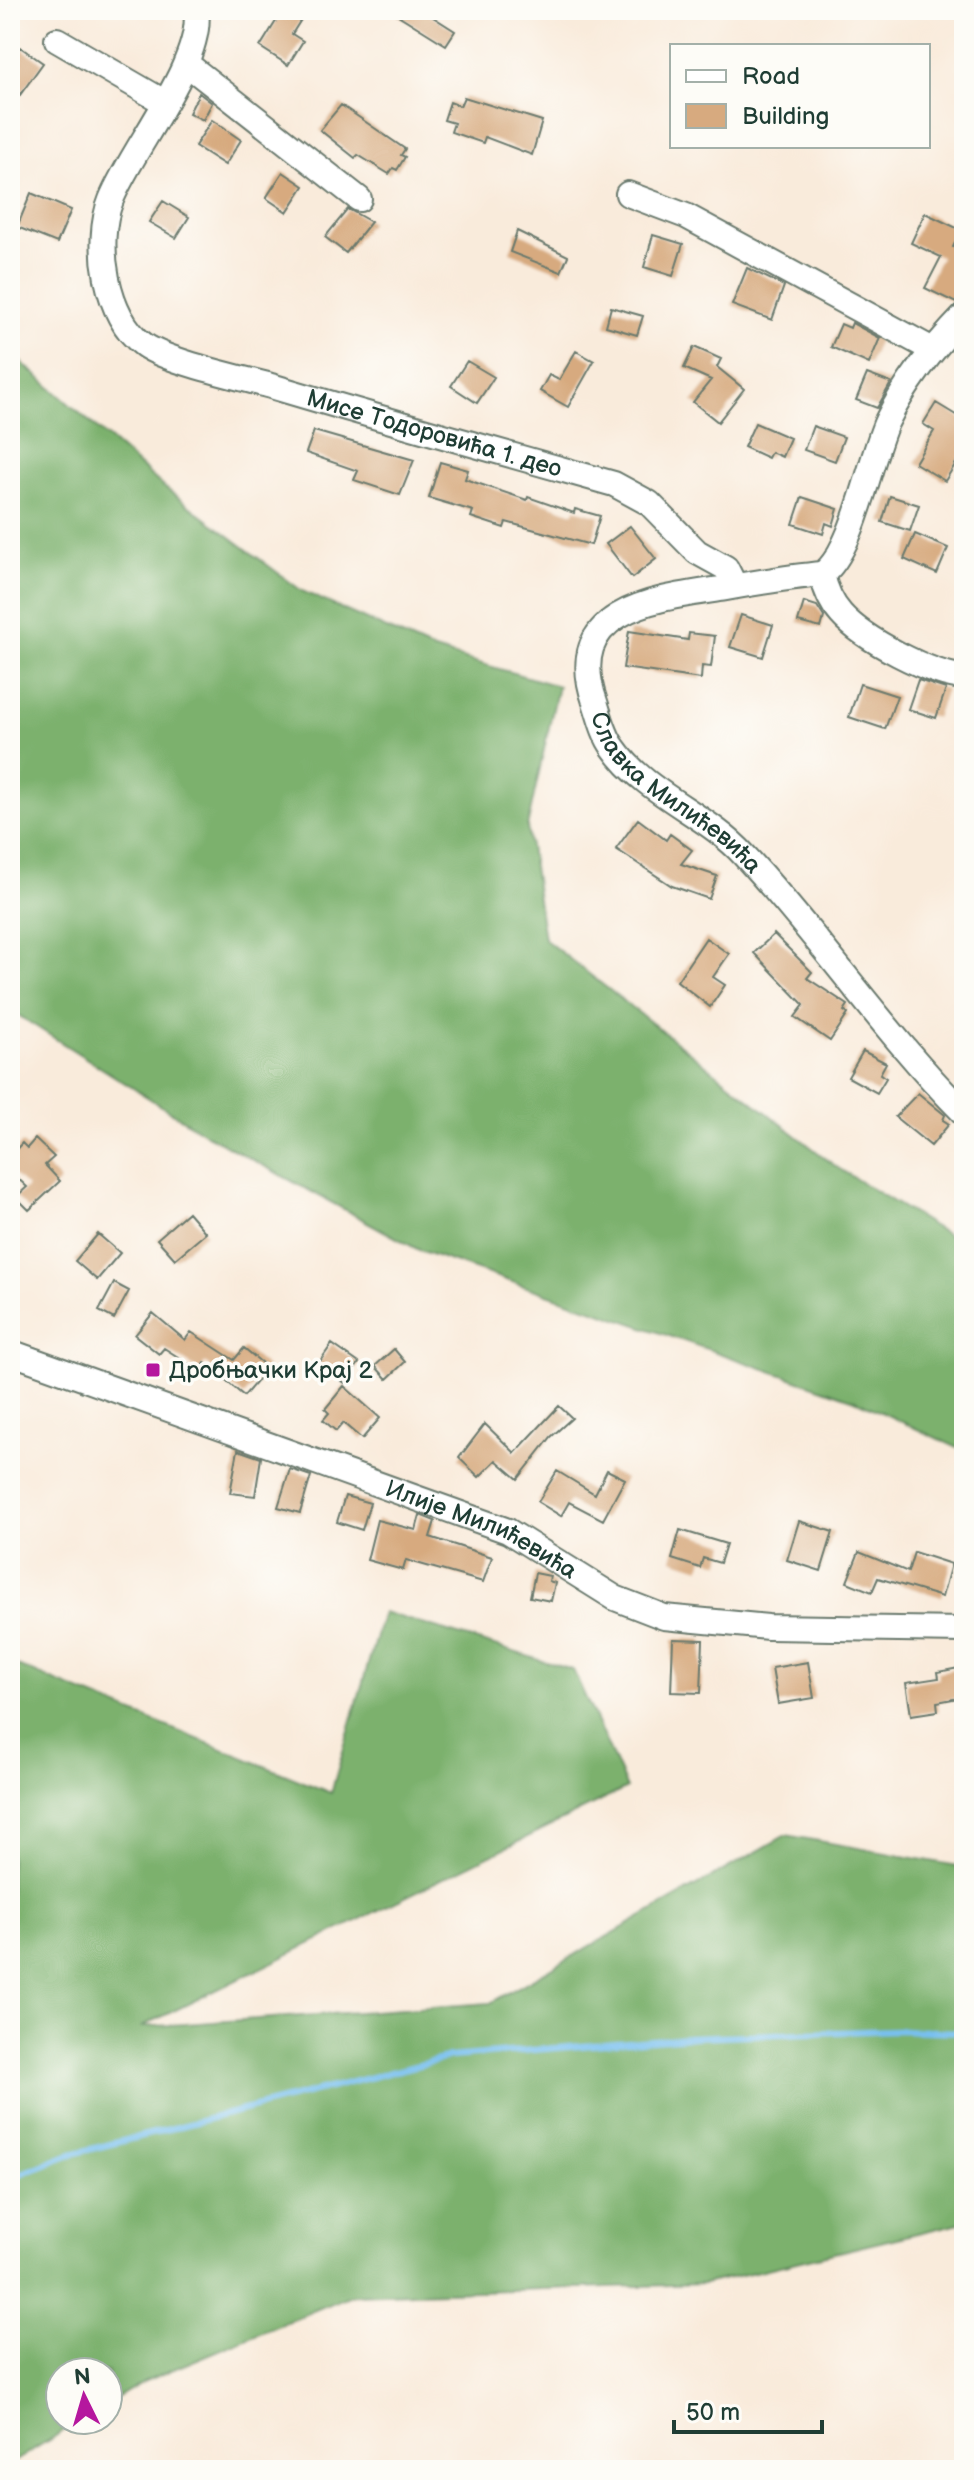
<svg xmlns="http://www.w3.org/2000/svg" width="974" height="2480" viewBox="0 0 974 2480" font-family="'Balsamiq Sans',sans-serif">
<rect width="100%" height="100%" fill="#fdfcf7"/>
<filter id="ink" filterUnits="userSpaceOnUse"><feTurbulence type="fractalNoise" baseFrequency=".0125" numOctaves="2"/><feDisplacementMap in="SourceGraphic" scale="16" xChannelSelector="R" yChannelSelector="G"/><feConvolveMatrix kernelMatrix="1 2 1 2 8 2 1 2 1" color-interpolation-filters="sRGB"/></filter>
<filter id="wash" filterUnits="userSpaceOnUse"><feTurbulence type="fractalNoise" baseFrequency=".006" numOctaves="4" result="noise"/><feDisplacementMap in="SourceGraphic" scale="32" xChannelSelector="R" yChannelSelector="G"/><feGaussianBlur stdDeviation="1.8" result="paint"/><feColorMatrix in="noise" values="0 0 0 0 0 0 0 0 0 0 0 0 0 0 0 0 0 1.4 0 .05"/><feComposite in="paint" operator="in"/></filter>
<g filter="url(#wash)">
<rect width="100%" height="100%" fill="#f9ebdb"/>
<!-- forest -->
<path fill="#7bb16d" stroke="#4d7750" stroke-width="2" d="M 10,352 L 164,487 L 302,591 L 431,649 L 558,686 L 527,827 L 544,939 L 838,1168 L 964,1245 L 964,1451 L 855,1400 L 419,1250 L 207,1135 L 10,1010 L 10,716 L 18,704 L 10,697 Z
M 383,1612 L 573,1670 L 627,1788 L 141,2027 L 490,2003 L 786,1835 L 964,1867 L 964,2222 L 704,2284 L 351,2295 L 145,2381 L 108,2403 L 108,2372 L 60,2372 L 60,2420 L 81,2420 L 10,2464 L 10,1663 L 331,1793 Z"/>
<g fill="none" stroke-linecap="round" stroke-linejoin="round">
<!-- stream -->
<path stroke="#78c0f0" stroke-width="6" d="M 10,2178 L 68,2155 L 450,2057 L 689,2037 L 897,2030 L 964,2032"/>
</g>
<g id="blocks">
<!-- building -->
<path fill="#d7aa7f" d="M 283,10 L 307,10 L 292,34 L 303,41 L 288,65 L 260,47 Z
M 390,10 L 422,10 L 455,31 L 446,45 Z
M 20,47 L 43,63 L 10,109 L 10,60 Z
M 199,93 L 212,103 L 203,120 L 189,113 Z
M 464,97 L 542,121 L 532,155 L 485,137 L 483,143 L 451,132 L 454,123 L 444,120 L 450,102 L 460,106 Z
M 341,105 L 405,149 L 401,155 L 405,157 L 397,170 L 393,168 L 389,174 L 358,155 L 355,158 L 320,130 Z
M 212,120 L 241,140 L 225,165 L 195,146 Z
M 283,172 L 304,186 L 287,212 L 266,198 Z
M 31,193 L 71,210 L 57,243 L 17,227 Z
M 163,201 L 189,217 L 176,238 L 149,222 Z
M 348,209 L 371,222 L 346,253 L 325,237 Z
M 925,213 L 961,230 L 953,247 L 964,252 L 957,272 L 964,275 L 964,286 L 956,303 L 925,288 L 941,257 L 911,243 Z
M 517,231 L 568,256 L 561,272 L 510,252 Z
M 653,235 L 683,244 L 673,276 L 644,267 Z
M 747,268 L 784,286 L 772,320 L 732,305 Z
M 611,307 L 643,316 L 637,335 L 606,326 Z
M 852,323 L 880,338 L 869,364 L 831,347 L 841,324 L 850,328 Z
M 694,347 L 721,359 L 717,367 L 744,389 L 718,422 L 693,402 L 711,380 L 684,368 Z
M 576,351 L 594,361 L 568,407 L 540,391 L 549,375 L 559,380 Z
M 467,361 L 494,377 L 477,403 L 451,386 Z
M 867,374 L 891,383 L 877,408 L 856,400 Z
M 936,403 L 964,420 L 964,450 L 945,481 L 915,463 L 934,431 L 923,424 Z
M 755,423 L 790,438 L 782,457 L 771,452 L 768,458 L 744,447 Z
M 813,426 L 844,437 L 835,461 L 804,450 Z
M 314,431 L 414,460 L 400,495 L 354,480 L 358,471 L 306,453 Z
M 440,462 L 468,470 L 465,479 L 527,500 L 528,497 L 574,513 L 575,509 L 600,516 L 591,545 L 506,522 L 504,528 L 471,517 L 473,511 L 429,498 Z
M 890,496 L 919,505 L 910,531 L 882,522 Z
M 802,497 L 838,509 L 833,526 L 826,523 L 823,534 L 793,524 Z
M 630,526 L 656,559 L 632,578 L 606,544 Z
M 915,534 L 948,548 L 937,574 L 904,559 Z
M 804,602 L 817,606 L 824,617 L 821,628 L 798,622 Z
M 741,615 L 773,625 L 763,657 L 730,647 Z
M 629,631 L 688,640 L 689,633 L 715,636 L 711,667 L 702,666 L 701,679 L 623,668 Z
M 918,680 L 946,689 L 936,718 L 908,709 Z
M 860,684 L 897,696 L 885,729 L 849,717 Z
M 638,819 L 666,840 L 670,834 L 692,850 L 681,864 L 717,876 L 709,899 L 672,886 L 616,849 Z
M 774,934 L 812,972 L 807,978 L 848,1005 L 844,1011 L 848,1014 L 830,1041 L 795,1017 L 804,1005 L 754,953 Z
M 706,938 L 729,954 L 713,977 L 725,985 L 710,1007 L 677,981 Z
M 863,1051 L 886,1063 L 880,1074 L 886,1078 L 877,1093 L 848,1077 Z
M 918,1093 L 945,1115 L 943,1120 L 949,1124 L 931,1146 L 895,1117 Z
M 35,1139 L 54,1157 L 45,1165 L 60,1181 L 29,1210 L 16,1197 L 27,1187 L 10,1171 L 10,1156 L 22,1143 L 27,1148 Z
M 188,1212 L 206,1233 L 175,1259 L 157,1239 Z
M 98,1234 L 120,1253 L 97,1280 L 75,1261 Z
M 114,1283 L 129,1291 L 114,1319 L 99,1311 Z
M 153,1313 L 185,1340 L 191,1332 L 234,1360 L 244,1348 L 268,1368 L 244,1396 L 205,1363 L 200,1371 L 164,1348 L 159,1354 L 135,1335 Z
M 332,1344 L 359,1363 L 345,1383 L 318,1364 Z
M 394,1349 L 405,1362 L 387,1379 L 375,1366 Z
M 344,1386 L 380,1418 L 362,1439 L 343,1423 L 336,1431 L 323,1420 L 329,1413 L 325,1409 Z
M 559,1406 L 572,1418 L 551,1437 L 518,1479 L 496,1460 L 479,1477 L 459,1458 L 485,1424 L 515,1453 Z
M 238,1450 L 261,1458 L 255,1496 L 230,1493 Z
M 290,1469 L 311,1476 L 300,1513 L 278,1507 Z
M 607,1470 L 625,1479 L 603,1520 L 569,1502 L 561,1516 L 538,1502 L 557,1471 L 595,1494 Z
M 345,1496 L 370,1503 L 362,1530 L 337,1522 Z
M 420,1515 L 435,1521 L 430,1537 L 492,1557 L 483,1582 L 406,1560 L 403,1570 L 367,1560 L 377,1520 L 416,1530 Z
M 799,1521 L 833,1532 L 821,1571 L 787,1560 Z
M 680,1530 L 726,1544 L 720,1563 L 703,1558 L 700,1568 L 672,1559 Z
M 859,1552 L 908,1572 L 914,1552 L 951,1564 L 942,1597 L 878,1578 L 872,1592 L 847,1582 Z
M 535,1573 L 550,1576 L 549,1581 L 555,1583 L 551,1601 L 530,1597 Z
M 673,1639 L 703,1640 L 701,1693 L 671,1692 Z
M 808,1662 L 814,1698 L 778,1704 L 772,1668 Z
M 964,1667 L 964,1697 L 937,1702 L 938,1711 L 911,1715 L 906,1683 L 939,1678 L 938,1672 Z"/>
</g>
</g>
<g filter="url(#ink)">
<use href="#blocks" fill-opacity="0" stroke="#6b7a6e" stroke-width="2"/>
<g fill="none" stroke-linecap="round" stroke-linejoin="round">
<defs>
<g id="minor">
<path id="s1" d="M 196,10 C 205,61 131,149 111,200 C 94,242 106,318 144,345 C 166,361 241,378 271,386 C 385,420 500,452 614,484 L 649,503 L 697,552 L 726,568 L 735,586"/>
<path d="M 57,40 L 164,102"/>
<path d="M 188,65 L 359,199"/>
<path d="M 628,194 L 686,216 L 931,349"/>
<path id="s2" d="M 822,574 C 787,577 754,583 720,589 C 652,599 563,610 595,702 C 600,717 604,735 613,747 C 645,794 707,814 744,855 C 821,938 884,1033 964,1113"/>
<path d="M 822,574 C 853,554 870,458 887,421 C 906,382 934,347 964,316"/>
<path d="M 822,574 C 825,588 831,603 841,614 C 863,639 931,675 964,677"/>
<path id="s3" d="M 10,1352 L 508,1531 L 615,1598 L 664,1617 L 768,1627 L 964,1630"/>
</g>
</defs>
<!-- minor casing -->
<use href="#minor" stroke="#6b7a6e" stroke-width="28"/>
<!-- minor -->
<use href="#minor" stroke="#fff" stroke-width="24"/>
</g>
</g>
<!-- markers -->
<rect fill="#b5179e" stroke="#fdfcf7" stroke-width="3" x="145" y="1362" width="16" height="16" rx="4"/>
<g text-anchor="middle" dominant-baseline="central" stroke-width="7" stroke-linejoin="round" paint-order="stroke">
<!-- street labels -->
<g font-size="24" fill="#1f3d34" stroke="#fdfcf7">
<text stroke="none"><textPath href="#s1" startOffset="672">Мисе Тодоровића 1. део</textPath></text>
<text stroke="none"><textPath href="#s2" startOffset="432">Славка Милићевића</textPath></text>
<text stroke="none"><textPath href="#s3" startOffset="504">Илије Милићевића</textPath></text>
</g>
<!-- poi labels -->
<g font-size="24" fill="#1f3d34" stroke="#fdfcf7" text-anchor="start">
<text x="169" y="1370">Дробњачки Крај 2</text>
</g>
</g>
<!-- margin -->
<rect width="974" height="2480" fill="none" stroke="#fdfcf7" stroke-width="40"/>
<!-- legend -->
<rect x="670" y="44" width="260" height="104" fill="#fdfcf7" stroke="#a4b0a9" stroke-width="2"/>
<rect x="686" y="70" width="40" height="12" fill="#ffffff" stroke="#a4b0a9" stroke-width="2"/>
<text x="742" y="84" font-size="24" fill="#1f3d34">Road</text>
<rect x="686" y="104" width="40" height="24" fill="#d7aa7f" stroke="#a4b0a9" stroke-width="2"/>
<text x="742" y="124" font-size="24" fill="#1f3d34">Building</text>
<!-- north arrow -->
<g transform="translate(84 2396) rotate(355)"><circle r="38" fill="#fdfcf7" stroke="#a4b0a9" stroke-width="2"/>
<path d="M0-6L14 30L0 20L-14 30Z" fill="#b5179e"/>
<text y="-12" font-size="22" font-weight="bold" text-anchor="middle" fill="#1f3d34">N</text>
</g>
<!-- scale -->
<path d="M674 2420v12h148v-12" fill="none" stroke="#1f3d34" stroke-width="4"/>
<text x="686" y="2420" font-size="24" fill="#1f3d34" stroke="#fdfcf7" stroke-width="6" paint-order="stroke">50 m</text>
</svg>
